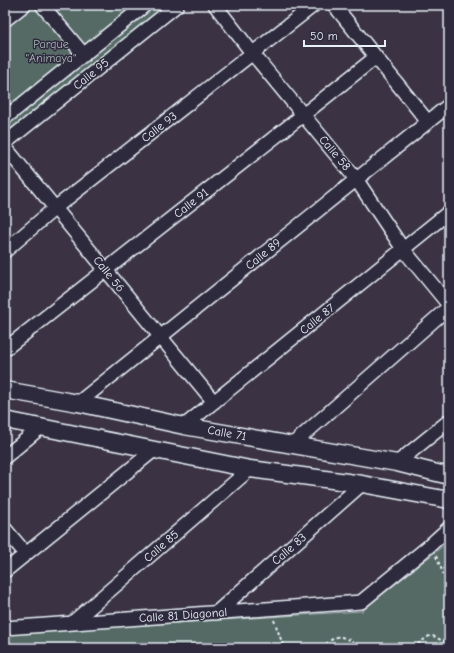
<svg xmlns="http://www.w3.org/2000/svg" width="454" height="653" viewBox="0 0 454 653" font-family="'Comic Neue',sans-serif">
<rect width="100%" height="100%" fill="#3b3343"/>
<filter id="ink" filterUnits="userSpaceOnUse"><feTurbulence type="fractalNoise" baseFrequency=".025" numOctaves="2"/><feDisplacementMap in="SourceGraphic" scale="8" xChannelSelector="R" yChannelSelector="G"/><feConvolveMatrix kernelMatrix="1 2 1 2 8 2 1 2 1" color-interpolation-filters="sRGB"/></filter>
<g filter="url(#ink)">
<!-- green -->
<path fill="#576b65" stroke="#a0aeae" d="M 5,5 L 180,5 L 5,147 Z
M 449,541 L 449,648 L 5,648 L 5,634 L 362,611 Z"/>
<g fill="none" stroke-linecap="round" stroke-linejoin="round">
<defs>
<path id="minor" d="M 42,5 L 84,55
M 215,5 L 253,54 L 356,179 L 403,249 L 449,305
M 334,5 L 428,122
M 5,20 L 24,5
M 5,118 L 145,5
M 5,143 L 177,5
M 5,147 L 214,402
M 5,251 L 55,208 L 314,5
M 5,349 L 303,115 L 376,57
M 78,403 L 449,105
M 184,426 L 449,212
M 293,444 L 449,307
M 5,457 L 41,427
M 397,463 L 449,421
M 5,529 L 26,554
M 5,571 L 154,450
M 216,613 L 362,484
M 72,623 L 250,469
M 5,628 L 361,602 L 428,547 L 449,528"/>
<path id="major" d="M 5,390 L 78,403 L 184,426 L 397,463 L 449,476
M 5,420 L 250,469 L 362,484 L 449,500"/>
</defs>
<!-- minor casing -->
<use href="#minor" stroke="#e8f1f8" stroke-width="16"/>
<!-- major casing -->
<use href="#major" stroke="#e8f1f8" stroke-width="19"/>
<!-- path -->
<path stroke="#e8f1f8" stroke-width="2" stroke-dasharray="3 3" stroke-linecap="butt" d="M 436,556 L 449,588
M 274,620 L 284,648
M 321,648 L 331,640 L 339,636 L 352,641 L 354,648
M 413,648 C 419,644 424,639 431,635 L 443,641 L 449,641"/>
<!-- minor -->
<use href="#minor" stroke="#2f2a3d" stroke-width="13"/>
<!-- major -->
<use href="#major" stroke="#2f2a3d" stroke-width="16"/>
</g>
</g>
<g text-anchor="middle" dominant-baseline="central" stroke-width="3" stroke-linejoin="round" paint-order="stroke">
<!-- park labels -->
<g font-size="12" fill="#a7b5b6" stroke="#2f2a3d">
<text x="51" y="44">Parque<tspan x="51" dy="14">"Animaya"</tspan></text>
</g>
<!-- street labels -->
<g font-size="12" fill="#e8f1f8" stroke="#2f2a3d">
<text transform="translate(91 74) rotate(-39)">Calle 95</text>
<text transform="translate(159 127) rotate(-38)">Calle 93</text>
<text transform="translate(335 153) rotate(50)">Calle 58</text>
<text transform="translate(191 203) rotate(-38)">Calle 91</text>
<text transform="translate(263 254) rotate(-39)">Calle 89</text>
<text transform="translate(109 274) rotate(51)">Calle 56</text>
<text transform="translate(317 319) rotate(-39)">Calle 87</text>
<text transform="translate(227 433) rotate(10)">Calle 71</text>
<text transform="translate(161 546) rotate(-41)">Calle 85</text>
<text transform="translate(289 549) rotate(-41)">Calle 83</text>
<text transform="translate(183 615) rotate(-4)">Calle 81 Diagonal</text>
</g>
</g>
<!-- margin -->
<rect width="454" height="653" fill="none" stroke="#2f2a3d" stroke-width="20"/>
<rect x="10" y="10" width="434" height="633" fill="none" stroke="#e8f1f8" stroke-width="1.5" filter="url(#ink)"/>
<!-- scale -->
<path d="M304 40v6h81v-6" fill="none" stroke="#e8f1f8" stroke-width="2"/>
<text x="310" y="40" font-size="12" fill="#e8f1f8" stroke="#2f2a3d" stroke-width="3" paint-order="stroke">50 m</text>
</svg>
